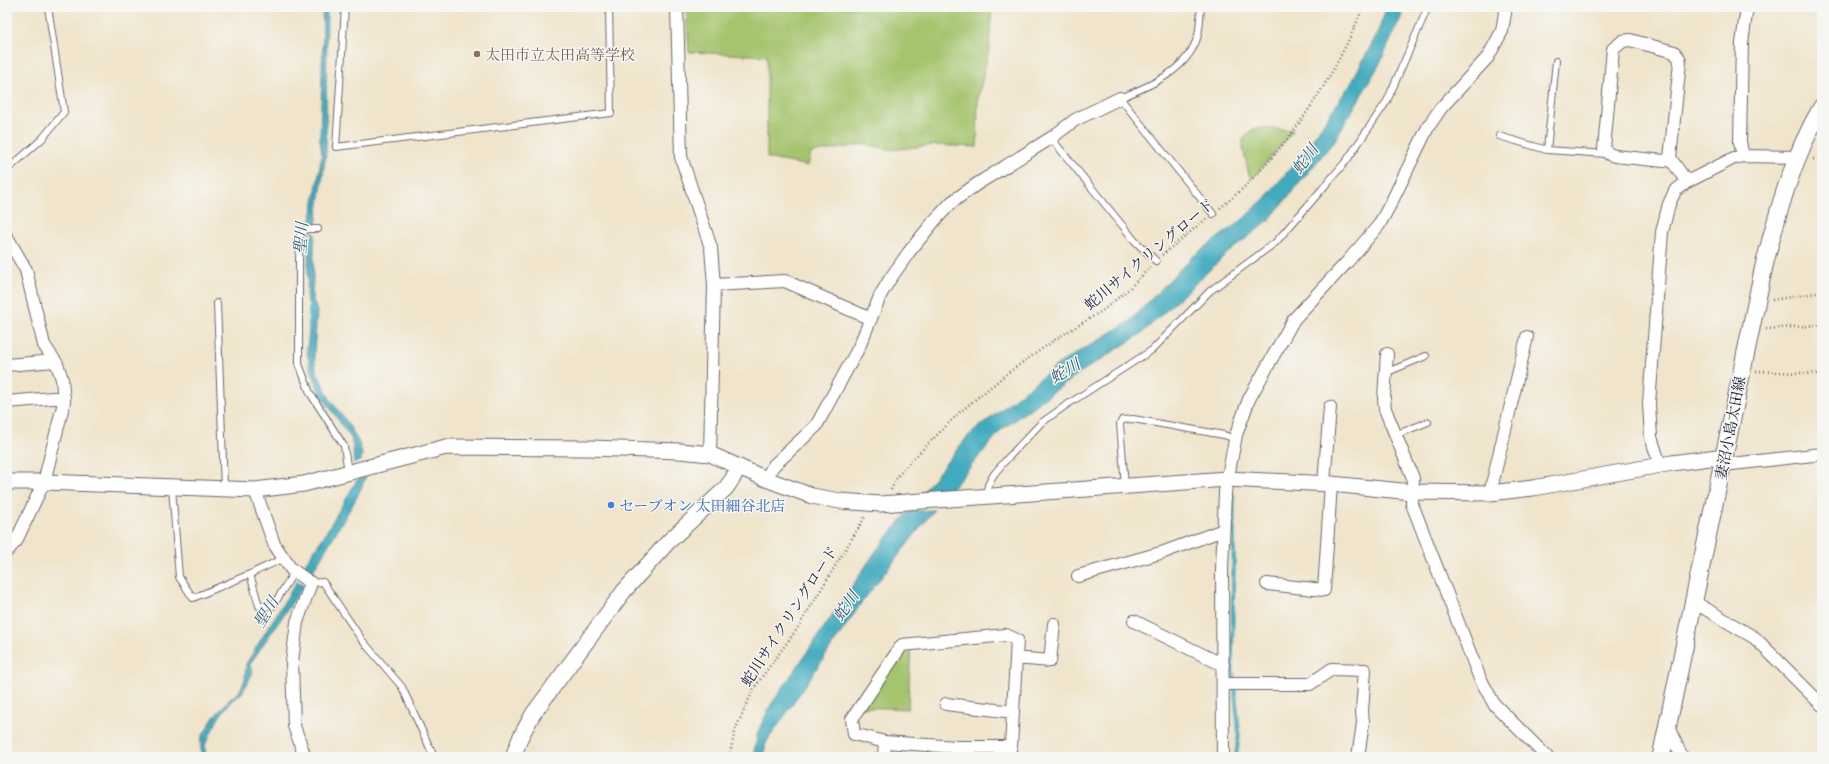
<svg xmlns="http://www.w3.org/2000/svg" width="1829" height="764" viewBox="0 0 1829 764" font-family="'EB Garamond','Noto Serif JP',serif">
<rect width="100%" height="100%" fill="#f6f6f2"/>
<filter id="ink" filterUnits="userSpaceOnUse"><feTurbulence type="fractalNoise" baseFrequency=".025" numOctaves="2"/><feDisplacementMap in="SourceGraphic" scale="8" xChannelSelector="R" yChannelSelector="G"/><feConvolveMatrix kernelMatrix="1 2 1 2 8 2 1 2 1" color-interpolation-filters="sRGB"/></filter>
<filter id="wash" filterUnits="userSpaceOnUse"><feTurbulence type="fractalNoise" baseFrequency=".012" numOctaves="4" result="noise"/><feDisplacementMap in="SourceGraphic" scale="16" xChannelSelector="R" yChannelSelector="G"/><feGaussianBlur stdDeviation="0.9" result="paint"/><feColorMatrix in="noise" values="0 0 0 0 0 0 0 0 0 0 0 0 0 0 0 0 0 1.4 0 .05"/><feComposite in="paint" operator="in"/></filter>
<g filter="url(#wash)">
<rect width="100%" height="100%" fill="#f0e4ca"/>
<!-- green -->
<path fill="#a4c46d" stroke="#637354" d="M 686,7 L 992,7 L 989,50 L 978,98 L 977,147 L 934,145 L 891,150 L 865,144 L 811,153 L 808,166 L 767,158 L 767,56 L 689,52 Z
M 1259,128 L 1294,130 L 1253,178 L 1249,175 L 1243,148 L 1243,139 L 1253,129 Z
M 911,644 L 908,709 L 860,707 L 902,645 Z"/>
<!-- water -->
<path fill="#3fabbe" stroke="#30667c" d="M 322,7 L 327,7 L 326,153 L 316,226 L 310,226 L 322,154 L 320,140 L 323,36 Z
M 1387,7 L 1406,7 L 1379,65 L 1335,140 L 1269,220 L 1229,252 L 1141,334 L 1078,374 L 1001,430 L 951,490 L 922,493 L 968,436 L 1057,365 L 1130,321 L 1191,258 L 1243,219 L 1264,199 L 1301,156 L 1351,83 L 1377,34 Z
M 309,232 L 315,232 L 312,297 L 317,311 L 314,353 L 316,370 L 331,401 L 347,422 L 359,443 L 362,453 L 361,461 L 354,463 L 353,447 L 351,438 L 320,394 L 310,366 L 307,350 L 311,312 L 307,299 Z
M 366,477 L 357,497 L 310,576 L 301,570 L 324,536 L 357,480 Z
M 934,510 L 862,602 L 766,743 L 763,757 L 753,757 L 758,731 L 771,705 L 876,551 L 909,511 Z
M 297,581 L 304,585 L 250,664 L 252,674 L 242,693 L 231,701 L 218,719 L 205,745 L 205,757 L 201,757 L 201,738 L 214,717 L 230,699 L 239,692 L 245,680 L 246,664 Z"/>
<g fill="none" stroke-linecap="round" stroke-linejoin="round">
<!-- stream -->
<path stroke="#3fabbe" stroke-width="4" d="M 310,304 L 310,328
M 1233,495 L 1234,540 L 1232,662 L 1239,733 L 1236,757"/>
</g>
</g>
<g filter="url(#ink)">
<g fill="none" stroke-linecap="round" stroke-linejoin="round">
<defs>
<path id="service" d="M 345,7 L 336,147 L 611,113 L 609,7
M 1201,7 C 1200,16 1200,26 1198,35 C 1189,70 1150,86 1120,98 L 1213,214
M 1499,136 L 1547,150 L 1607,154
M 1051,138 L 1135,241 L 1156,261
M 1547,150 L 1556,61
M 7,170 L 42,139 L 64,112 L 48,7
M 318,229 L 307,229 L 300,234 L 299,259 L 299,364 L 310,393 L 344,446 L 348,472
M 217,303 L 224,488
M 1385,370 L 1390,371 L 1426,356
M 1395,435 L 1428,422
M 1125,486 L 1120,424 L 1122,420 L 1133,419 L 1224,435 L 1235,439
M 172,488 L 179,577 L 193,598 L 250,574
M 986,496 L 988,485 L 994,474 L 1006,460 L 1041,423 L 1065,406 L 1152,350 L 1210,291 L 1276,242 L 1311,202 L 1347,160 L 1387,101 L 1428,7
M 284,558 L 250,574 L 259,606 L 273,606 L 294,572
M 311,583 L 323,582 L 362,640 L 402,687 L 434,757"/>
<path id="minor" d="M 677,7 L 681,157 L 711,248 L 714,285 L 710,454
M 1743,156 L 1740,142 L 1742,43 L 1747,7
M 1670,158 L 1664,161 L 1615,156 L 1609,154 L 1604,149 L 1613,49 L 1623,41 L 1630,40 L 1674,52 L 1679,58 L 1680,62 L 1670,158 L 1687,182
M 7,237 L 26,270 L 44,345 L 57,364 L 62,379 L 64,402 L 44,482 L 16,541 L 7,551
M 714,285 L 785,281 L 871,319
M 1387,354 L 1384,398 L 1385,409 L 1413,478 L 1412,504 L 1479,676 L 1494,704 L 1547,757
M 7,365 L 55,361
M 7,402 L 64,397
M 1660,465 L 1651,437 L 1649,404 L 1662,232 L 1669,204 L 1675,191 L 1687,182 L 1734,158 L 1743,156 L 1797,157
M 1723,465 L 1822,454
M 766,479 L 773,466 L 816,426 L 859,347 L 881,294 L 890,279 L 909,252 L 935,220 L 952,202 L 977,184 L 1051,138 L 1075,120 L 1120,98
M 1324,483 L 1330,407
M 255,490 L 274,544 L 291,569 L 311,583 L 297,622 L 292,662 L 294,726 L 305,757
M 1490,493 L 1527,337
M 1078,576 L 1164,552 L 1223,530
M 1267,584 L 1324,590 L 1331,484
M 1694,602 L 1755,638 L 1822,705
M 1134,621 L 1223,665
M 1016,658 L 1050,661 L 1054,624
M 1223,684 L 1310,684 L 1332,669 L 1365,670 L 1362,711 L 1363,723 L 1358,757
M 946,704 L 1013,712
M 1668,727 L 1682,757
M 885,742 L 854,734 L 852,719 L 902,645 L 1006,635 L 1017,640 L 1011,747 L 956,747
M 884,757 L 885,742 L 956,747 L 955,757
M 1223,757 L 1222,570 L 1225,492 L 1236,435 L 1249,399 L 1294,319 L 1348,261 L 1379,225 L 1392,201 L 1428,127 L 1441,108 L 1488,57 L 1502,31 L 1506,7"/>
<path id="tertiary" d="M 7,482 L 44,482 L 255,490 L 304,484 L 446,447 L 589,448 L 680,451 L 710,454 L 766,479 L 812,496 L 840,501 L 880,504 L 1227,479 L 1331,484 L 1412,492 L 1490,493 L 1533,488 L 1672,463 L 1725,456
M 513,757 L 521,736 L 533,714 L 624,591 L 668,542 L 726,488 L 733,478 L 738,467"/>
<path id="secondary" d="M 1661,757 L 1764,266 C 1778,211 1793,156 1822,107"/>
</defs>
<!-- service casing -->
<use href="#service" stroke="#6a666d" stroke-width="8"/>
<!-- minor casing -->
<use href="#minor" stroke="#6a666d" stroke-width="14"/>
<!-- tertiary casing -->
<use href="#tertiary" stroke="#6a666d" stroke-width="17"/>
<!-- secondary casing -->
<use href="#secondary" stroke="#6a666d" stroke-width="19"/>
<!-- path -->
<path stroke="#6a666d" stroke-width="2.5" stroke-dasharray="1 3" stroke-linecap="butt" d="M 1813,159 L 1822,159
M 1220,208 C 1282,159 1334,80 1363,7
M 1162,255 L 1206,219
M 1772,300 L 1822,292
M 1766,329 L 1822,325
M 1756,371 L 1822,374
M 891,490 L 897,477 L 910,462 L 960,412 L 1009,372 L 1059,337 L 1102,311 L 1130,288 L 1150,267
M 729,757 L 736,728 L 754,688 L 797,629 L 865,517"/>
<!-- service -->
<use href="#service" stroke="#fff" stroke-width="6"/>
<!-- minor -->
<use href="#minor" stroke="#fff" stroke-width="12"/>
<!-- tertiary -->
<use href="#tertiary" stroke="#fff" stroke-width="15"/>
<!-- secondary -->
<use href="#secondary" stroke="#fff" stroke-width="17"/>
</g>
</g>
<!-- markers -->
<circle fill="#8d6e63" stroke="#f6f6f2" stroke-width="1.5" cx="477" cy="54" r="4"/>
<circle fill="#3f7fe0" stroke="#f6f6f2" stroke-width="1.5" cx="611" cy="505" r="4"/>
<g text-anchor="middle" dominant-baseline="central" stroke-width="3" stroke-linejoin="round" paint-order="stroke">
<!-- education labels -->
<g font-size="15" fill="#785e54" stroke="#f6f6f2" text-anchor="start">
<text x="485" y="54">太田市立太田高等学校</text>
</g>
<!-- street labels -->
<g font-size="15" fill="#22223b" stroke="#f6f6f2">
<text transform="translate(1149 254) rotate(-40)">蛇川サイクリングロード</text>
<text transform="translate(1730 428) rotate(-79)">妻沼小島太田線</text>
<text transform="translate(789 616) rotate(-57)">蛇川サイクリングロード</text>
</g>
<!-- shop labels -->
<g font-size="15" fill="#366cbe" stroke="#f6f6f2" text-anchor="start">
<text x="619" y="505">セーブオン 太田細谷北店</text>
</g>
<!-- water labels -->
<g font-size="16" font-style="italic" fill="#2e596f" stroke="#f6f6f2">
<text transform="translate(1305 159) rotate(-54)">蛇川</text>
<text transform="translate(301 238) rotate(-86)">聖川</text>
<text transform="translate(1065 371) rotate(-31)">蛇川</text>
<text transform="translate(846 606) rotate(-56)">蛇川</text>
<text transform="translate(266 612) rotate(-58)">聖川</text>
</g>
</g>
<!-- margin -->
<rect width="1829" height="764" fill="none" stroke="#f6f6f2" stroke-width="24"/>
</svg>
